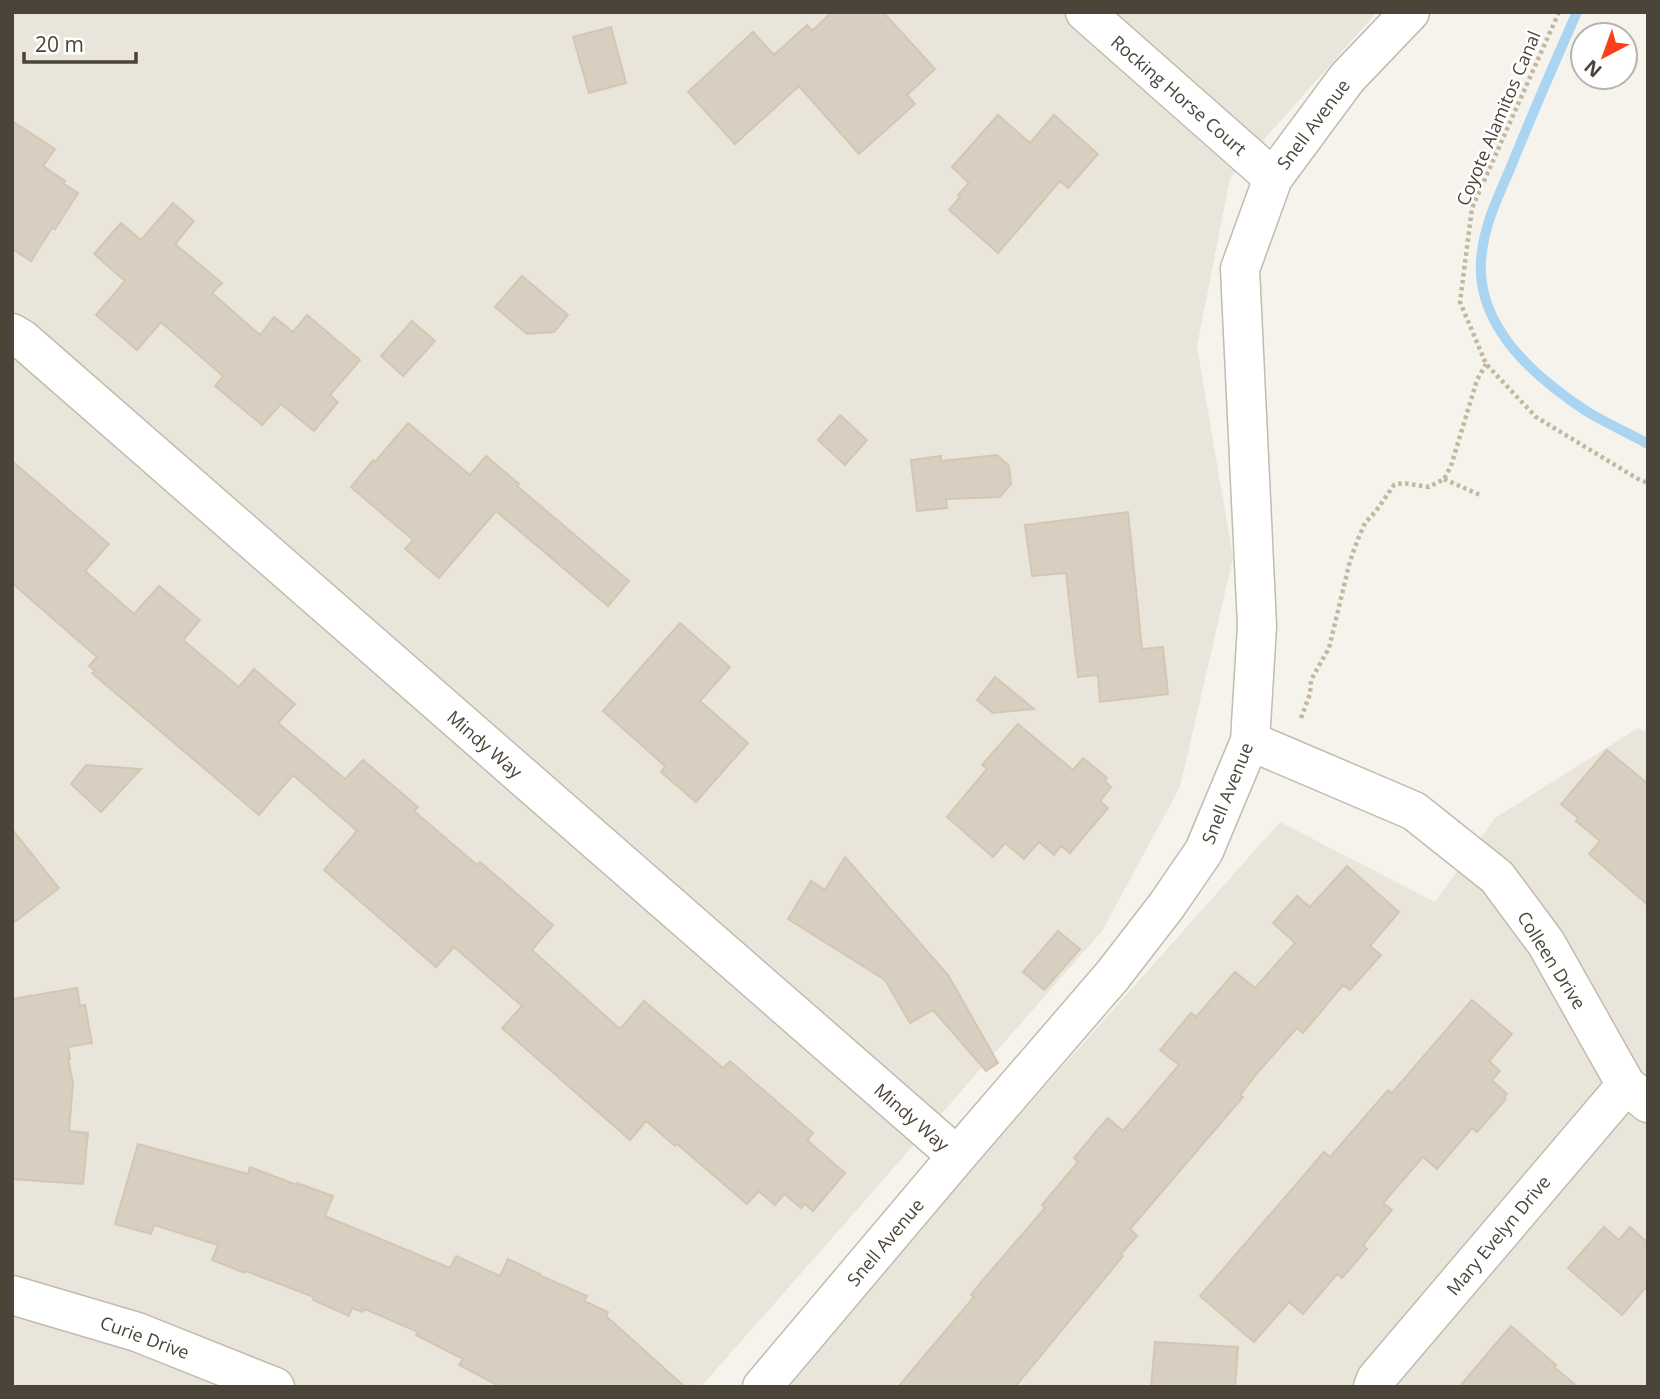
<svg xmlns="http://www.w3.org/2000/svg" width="1660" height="1399" viewBox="0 0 1660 1399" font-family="'Open Sans',sans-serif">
<rect width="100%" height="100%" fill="#f6f3ec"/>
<!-- residential -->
<path fill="#eae5da" d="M 12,12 L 1377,12 L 1230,178 L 1197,346 L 1233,558 L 1180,787 L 1102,931 L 701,1387 L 12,1387 Z
M 1638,728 L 1648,733 L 1648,1387 L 784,1387 L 887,1264 L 1280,822 L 1435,902 L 1495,818 Z"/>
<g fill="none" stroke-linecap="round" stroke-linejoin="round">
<!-- stream -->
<path stroke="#a9d4f2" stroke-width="10" d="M 1577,12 C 1554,64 1531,117 1510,169 C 1497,199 1483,228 1481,261 C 1477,328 1535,377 1586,411 C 1606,423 1628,433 1648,444"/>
</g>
<!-- building -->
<path fill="#d8cfc1" stroke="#d3c7b4" stroke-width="2" d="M 832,12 L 883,12 L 935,69 L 907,95 L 915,104 L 859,154 L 799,86 L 735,144 L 688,92 L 753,32 L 774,55 L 807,25 L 812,31 Z
M 611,27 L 626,83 L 589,93 L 573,37 Z
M 998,115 L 1030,143 L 1054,115 L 1098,154 L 1068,188 L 1060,181 L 998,253 L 949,210 L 960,197 L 958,195 L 969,183 L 952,167 Z
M 12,121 L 55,149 L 43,166 L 65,181 L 63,183 L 78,193 L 55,229 L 52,228 L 31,261 L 12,249 Z
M 173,203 L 194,221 L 175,244 L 222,283 L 212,293 L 260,335 L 274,317 L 293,332 L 307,315 L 360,360 L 330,395 L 338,402 L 314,431 L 281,404 L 262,425 L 215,386 L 223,376 L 161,322 L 137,350 L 96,315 L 125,281 L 94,254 L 121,223 L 141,240 Z
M 522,276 L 568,315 L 554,332 L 527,334 L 495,307 Z
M 412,321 L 435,341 L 403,376 L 381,356 Z
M 840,415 L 867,440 L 845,465 L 818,440 Z
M 408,423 L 470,475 L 486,456 L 519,484 L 517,486 L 629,581 L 608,606 L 496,511 L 439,578 L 405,549 L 413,540 L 351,487 L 373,460 L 375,462 Z
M 997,455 L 1009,466 L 1011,484 L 1000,497 L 946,499 L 947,508 L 917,511 L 911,460 L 941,456 L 941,461 Z
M 12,461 L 109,544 L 85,571 L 134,614 L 159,586 L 200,620 L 183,640 L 239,687 L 254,669 L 295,704 L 278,723 L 345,779 L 363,760 L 418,807 L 414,811 L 477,865 L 480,862 L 553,925 L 532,950 L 620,1029 L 644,1001 L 723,1068 L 730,1061 L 813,1133 L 807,1140 L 845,1173 L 813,1211 L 805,1204 L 801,1208 L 784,1194 L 775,1205 L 759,1191 L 747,1204 L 677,1144 L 675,1146 L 646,1121 L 630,1140 L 502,1028 L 522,1006 L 454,947 L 436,967 L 324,870 L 357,831 L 293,775 L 259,815 L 92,673 L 95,671 L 89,666 L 97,657 L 12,583 Z
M 1128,512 L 1142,649 L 1163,647 L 1168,694 L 1100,702 L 1098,675 L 1078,677 L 1066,573 L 1032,576 L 1025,525 Z
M 680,623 L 730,667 L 700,701 L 748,743 L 696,802 L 661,772 L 665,766 L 603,711 Z
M 995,677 L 1034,709 L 993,713 L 977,700 Z
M 1018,724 L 1073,770 L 1083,758 L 1107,778 L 1105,781 L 1111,787 L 1100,801 L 1108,808 L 1070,853 L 1061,846 L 1054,855 L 1039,842 L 1024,859 L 1005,843 L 993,857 L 947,817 L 987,769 L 982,765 Z
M 1607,750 L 1648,784 L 1648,905 L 1589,854 L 1600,841 L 1576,821 L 1578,818 L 1561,804 Z
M 86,765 L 141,769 L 101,812 L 71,784 Z
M 12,829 L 59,888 L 12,924 Z
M 845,857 L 948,975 L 998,1063 L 986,1071 L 933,1010 L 910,1023 L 885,980 L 788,919 L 811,881 L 825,890 Z
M 1347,866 L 1399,912 L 1370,946 L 1381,955 L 1350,990 L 1343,985 L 1303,1033 L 1297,1028 L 1259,1071 L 1240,1095 L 1243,1097 L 1130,1229 L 1137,1236 L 1121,1254 L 1123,1256 L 1015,1387 L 898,1387 L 974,1297 L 971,1295 L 982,1281 L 1045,1208 L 1042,1205 L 1078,1162 L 1074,1158 L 1099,1128 L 1108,1118 L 1123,1131 L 1179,1065 L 1160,1050 L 1191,1013 L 1196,1017 L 1235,972 L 1255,988 L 1295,943 L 1273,923 L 1297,896 L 1310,907 Z
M 1058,931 L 1080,949 L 1044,990 L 1023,972 Z
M 77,988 L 80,1006 L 85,1005 L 92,1043 L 68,1047 L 70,1059 L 68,1059 L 73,1083 L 69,1131 L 88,1133 L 83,1184 L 12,1179 L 12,999 Z
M 1472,1000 L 1512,1034 L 1489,1061 L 1500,1071 L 1492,1080 L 1507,1094 L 1504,1097 L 1506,1099 L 1477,1132 L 1472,1128 L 1437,1169 L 1423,1157 L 1383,1203 L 1392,1210 L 1363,1245 L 1367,1249 L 1342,1278 L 1337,1274 L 1303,1314 L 1289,1302 L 1254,1342 L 1200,1296 L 1324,1152 L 1330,1157 L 1388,1090 L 1392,1093 Z
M 138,1144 L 248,1174 L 250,1167 L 297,1185 L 297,1183 L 333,1196 L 325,1216 L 450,1268 L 456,1256 L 500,1276 L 508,1259 L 540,1274 L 539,1275 L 587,1296 L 584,1301 L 608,1312 L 606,1316 L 685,1387 L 501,1387 L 459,1365 L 463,1359 L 416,1335 L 418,1332 L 365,1309 L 363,1312 L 352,1308 L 349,1316 L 313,1300 L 314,1297 L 246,1271 L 245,1273 L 212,1260 L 218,1245 L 154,1225 L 151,1234 L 115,1224 Z
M 1604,1227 L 1619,1240 L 1630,1227 L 1648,1243 L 1648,1285 L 1622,1315 L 1568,1268 Z
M 1511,1326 L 1556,1365 L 1554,1367 L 1578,1387 L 1459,1387 Z
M 1155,1342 L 1238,1347 L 1235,1387 L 1151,1387 Z"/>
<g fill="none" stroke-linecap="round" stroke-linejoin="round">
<defs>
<path id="minor" d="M 1085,12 L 1273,178
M 12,333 L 22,339 L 957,1156
M 1250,741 L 1414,811 L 1497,877 L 1546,943 L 1626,1085 L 1648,1103
M 12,1295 L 137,1332 L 275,1387
M 762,1387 L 957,1156 L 1113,975 L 1167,905 L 1204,851 L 1250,741 L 1257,626 L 1240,269 L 1273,178 L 1347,78 L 1410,12
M 1373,1387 L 1376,1379 L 1626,1085"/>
</defs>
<!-- minor casing -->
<use href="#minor" stroke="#c2bbae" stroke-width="41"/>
<!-- path -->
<path stroke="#c4b79f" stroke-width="4.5" stroke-dasharray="3.5 3.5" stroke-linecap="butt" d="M 1559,12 L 1472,208 L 1460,302 L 1486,364 L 1536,417 L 1638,479 L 1648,483
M 1444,479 L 1480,495
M 1301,718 L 1310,694 L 1311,680 L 1329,648 L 1350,561 L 1358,539 L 1365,523 L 1376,511 L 1394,485 L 1403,483 L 1429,487 L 1444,479 L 1451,466 L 1477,380 L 1486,364"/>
<!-- minor -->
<use href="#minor" stroke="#fff" stroke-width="38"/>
</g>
<g text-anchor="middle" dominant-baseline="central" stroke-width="5" stroke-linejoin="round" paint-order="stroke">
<!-- street labels -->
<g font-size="18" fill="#4b4439" stroke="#fff">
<text transform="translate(1179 95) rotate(41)">Rocking Horse Court</text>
<text transform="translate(1498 118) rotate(-67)">Coyote Alamitos Canal</text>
<text transform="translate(1313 124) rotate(-53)">Snell Avenue</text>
<text transform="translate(485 744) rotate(41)">Mindy Way</text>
<text transform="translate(1227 793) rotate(-68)">Snell Avenue</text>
<text transform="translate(1552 960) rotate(58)">Colleen Drive</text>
<text transform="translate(912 1117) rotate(41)">Mindy Way</text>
<text transform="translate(1498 1235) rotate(-50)">Mary Evelyn Drive</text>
<text transform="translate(885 1242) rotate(-50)">Snell Avenue</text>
<text transform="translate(145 1337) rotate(20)">Curie Drive</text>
</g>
</g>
<!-- border -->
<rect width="1660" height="1399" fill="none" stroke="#4b4439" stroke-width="28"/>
<!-- north arrow -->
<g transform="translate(1604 56) rotate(221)"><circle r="33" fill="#ffffff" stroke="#b7b4b0" stroke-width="2"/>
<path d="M0-5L12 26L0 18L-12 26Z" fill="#fc3f1d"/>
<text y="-10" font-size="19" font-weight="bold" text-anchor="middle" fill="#4b4439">N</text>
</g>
<!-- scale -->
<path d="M24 52v10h112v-10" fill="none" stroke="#4b4439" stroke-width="3.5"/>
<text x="35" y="52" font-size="21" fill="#4b4439" stroke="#ffffff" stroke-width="5" paint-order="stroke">20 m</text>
</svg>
